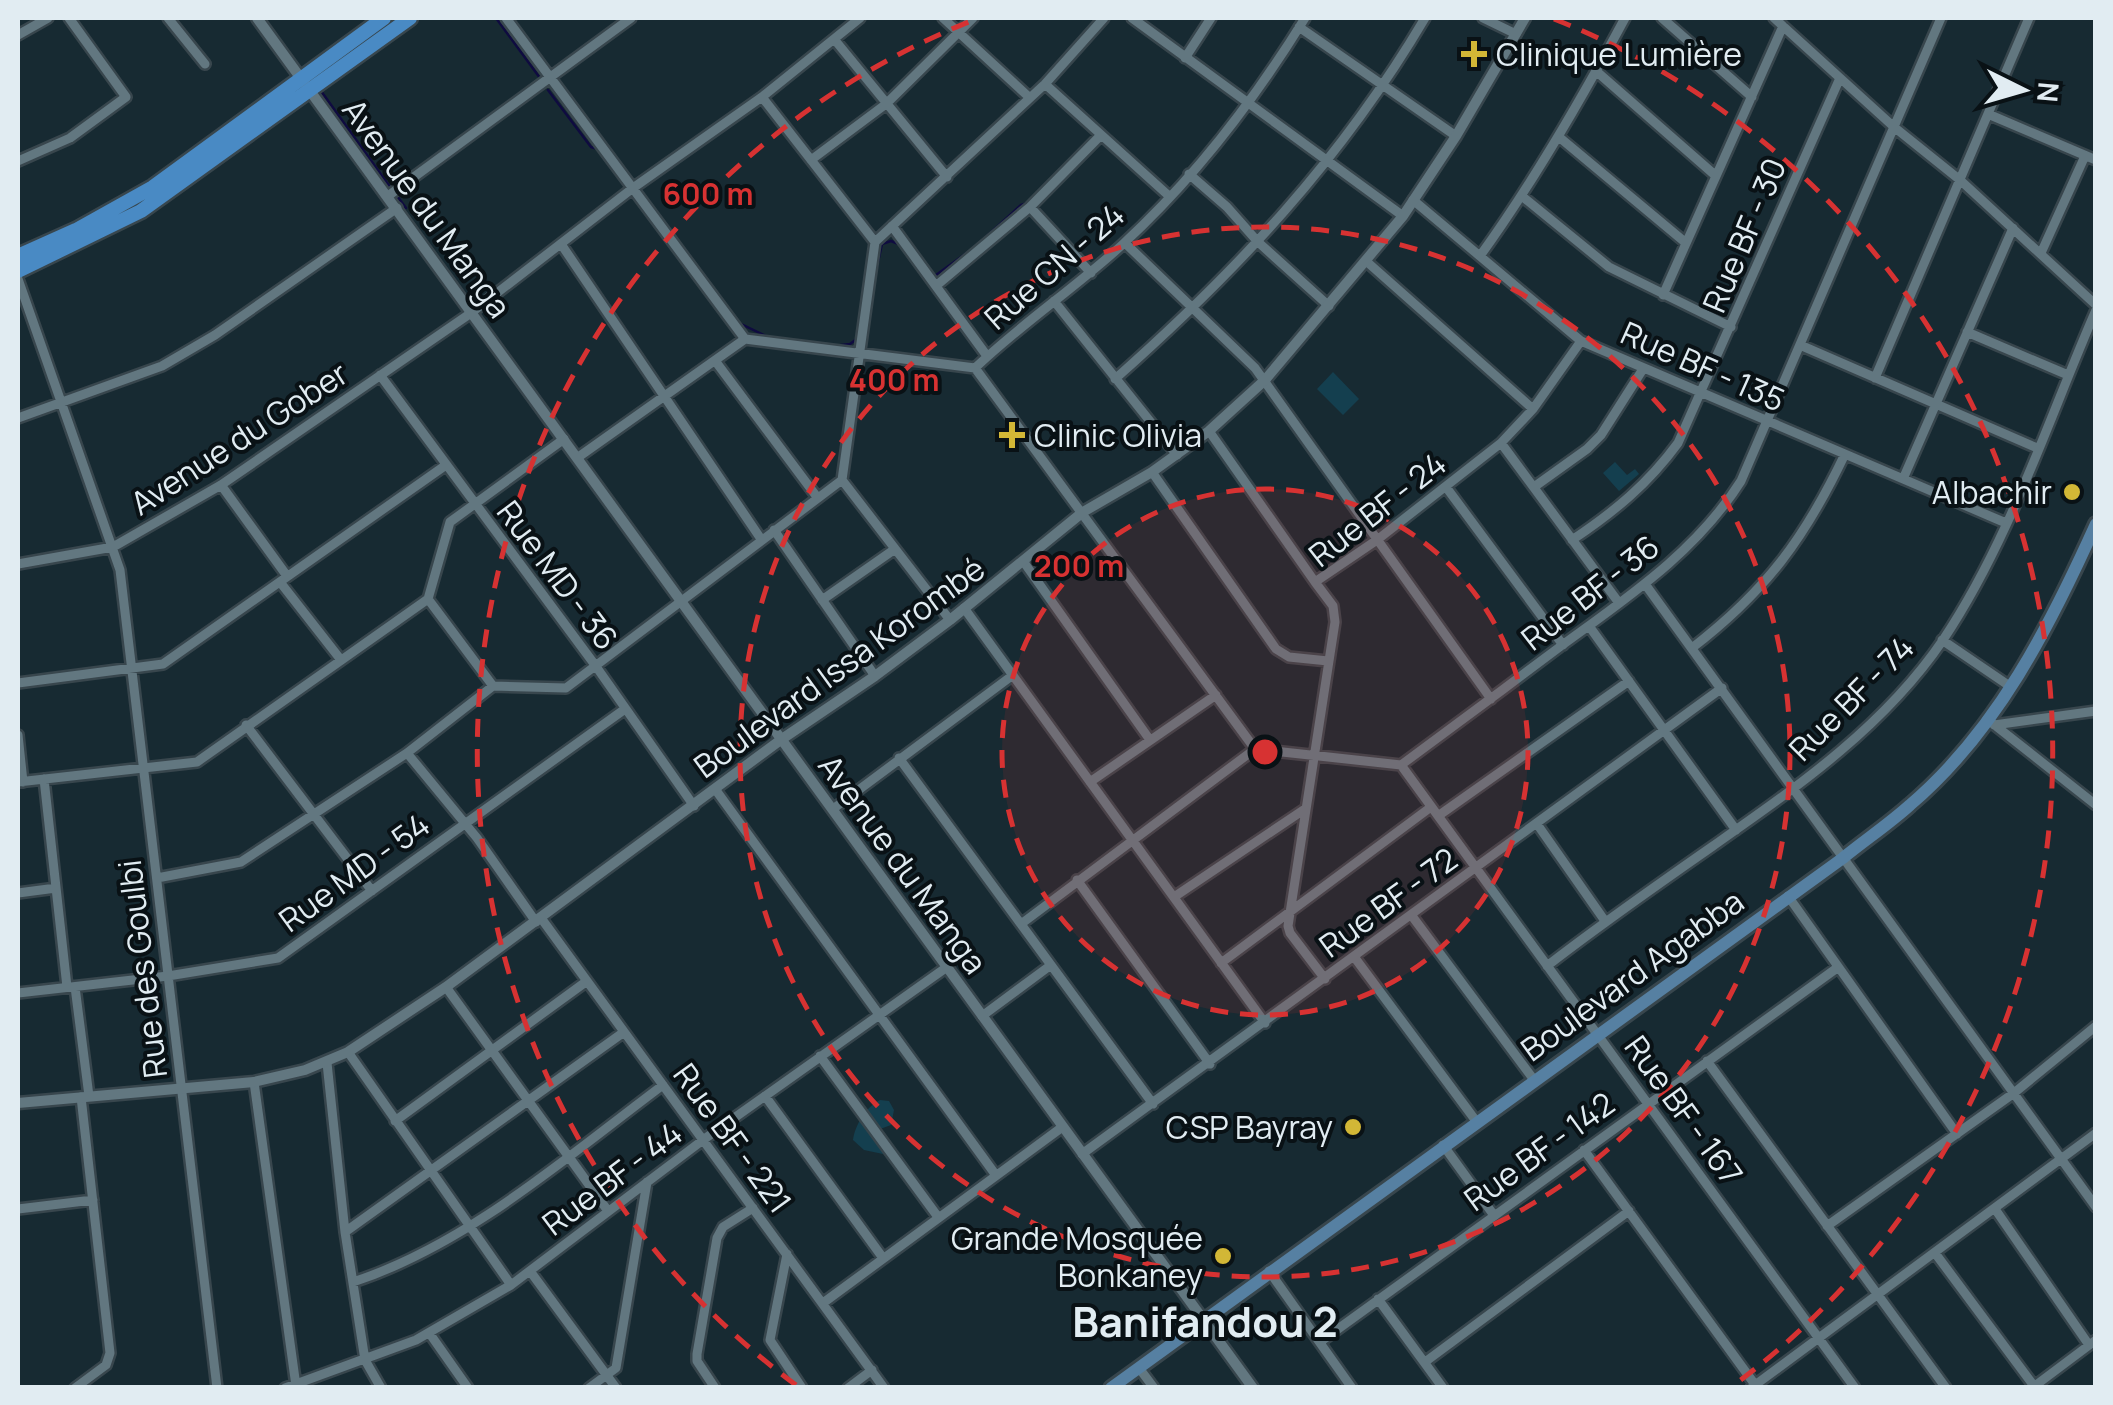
<svg xmlns="http://www.w3.org/2000/svg" width="2113" height="1405" viewBox="0 0 2113 1405" font-family="Manrope,sans-serif">
<rect width="100%" height="100%" fill="#172a32"/>
<!-- green -->
<path fill="#143f4f" d="M 1333,372 L 1359,399 L 1343,415 L 1317,389 Z
M 1615,462 L 1627,475 L 1635,469 L 1639,474 L 1619,491 L 1603,473 Z
M 880,1100 L 889,1101 L 894,1110 L 891,1125 L 872,1132 L 875,1142 L 884,1144 L 883,1154 L 864,1150 L 853,1140 C 855,1125 866,1107 880,1100 Z"/>
<g fill="none" stroke-linecap="round" stroke-linejoin="round">
<!-- stream -->
<path stroke="#0f0b40" stroke-width="2.5" d="M 496,18 L 540,78
M 548,90 L 591,147 L 598,149
M 321,91 L 390,187
M 1043,188 L 1055,174
M 397,196 L 406,208
M 931,274 L 936,275 L 975,247 L 1021,205 L 1028,203
M 875,275 L 882,244 L 891,241 L 901,245
M 737,322 L 770,338
M 833,346 L 850,344 L 858,338"/>
<defs>
<path id="minor" d="M 168,18 L 205,64
M 506,18 L 745,339
M 943,18 L 1030,98
M 1132,18 L 1403,216
M 1483,18 L 1516,34
M 1662,18 L 1752,97
M 1774,18 L 1894,127 L 1960,180 L 2096,305
M 1299,27 L 1456,136
M 18,35 L 48,18
M 834,39 L 947,177
M 1185,58 L 1211,18
M 1596,71 L 1716,176
M 1045,84 L 1169,196
M 762,97 L 875,242
M 1988,114 L 2096,160
M 1559,137 L 1686,243
M 811,160 L 886,104 L 973,18
M 18,161 L 70,138 L 126,97 L 69,18
M 1189,174 L 1227,207 L 1258,242 L 1329,306
M 388,196 L 631,18
M 1523,197 L 1609,267 L 1731,327
M 1413,200 L 1581,341 L 2006,523
M 1030,207 L 1091,273
M 892,226 L 987,356
M 875,242 L 1045,84 L 1104,18
M 1125,243 L 1255,368 L 1491,699
M 561,244 L 761,539
M 2041,253 L 2085,156
M 1480,256 C 1535,180 1581,100 1625,18
M 1366,261 L 1533,409
M 18,279 L 120,570 L 217,1388
M 937,285 L 1030,207 L 1101,135
M 1663,295 L 1783,26
M 1054,301 L 1177,455
M 1967,332 L 2068,375
M 745,339 L 975,368 C 1021,324 1075,288 1122,245 C 1193,180 1255,99 1305,18
M 1800,345 L 2037,448
M 716,362 L 817,497
M 975,368 L 1255,749
M 380,375 L 595,665 L 694,806
M 1875,378 L 2029,18
M 1115,379 C 1238,270 1341,160 1425,18
M 18,418 L 162,366 L 215,335 L 397,208
M 1209,431 L 1315,582
M 564,439 L 450,522 L 428,599 L 493,686 L 566,688 L 842,480
M 1501,443 L 1619,603
M 577,458 L 745,339
M 1152,472 L 1276,649 L 1289,657 L 1328,661
M 1903,479 L 2013,228
M 842,480 L 875,242
M 842,480 L 950,620
M 221,485 L 287,576
M 1446,487 L 1563,645
M 1534,487 L 1587,449 L 1601,435 L 1643,369
M 774,530 L 875,676
M 1572,540 C 1614,512 1648,484 1678,443 L 1840,78
M 1023,561 L 1150,740
M 18,564 L 113,547 L 221,485 L 471,313 L 633,188 L 762,97 L 860,18
M 280,582 L 341,660
M 1645,584 L 2096,1207
M 822,600 L 895,549
M 964,608 L 1265,1023
M 1589,626 L 1736,830
M 1942,640 L 2011,687
M 1692,648 C 1766,591 1805,538 1845,454
M 18,683 L 163,664 L 446,465
M 1987,719 L 2096,805
M 246,725 L 372,891
M 1994,725 L 2096,711
M 18,735 L 23,782
M 407,753 L 477,838 L 536,922
M 899,758 L 1153,1104
M 1401,765 L 1855,1388
M 44,779 L 67,987
M 18,782 L 197,762 L 428,599
M 1090,782 L 1216,695
M 715,789 L 995,1174
M 833,809 L 1013,675
M 1438,816 L 1629,681
M 1537,824 L 1605,921
M 157,878 L 241,862 L 407,753 L 493,686
M 1077,880 L 1210,1064
M 18,893 L 56,888
M 1788,896 L 1957,1134
M 1174,897 L 1305,809
M 1412,916 L 1534,1080
M 541,918 L 884,1388
M 1021,924 L 1255,749 L 1401,765 C 1454,726 1508,686 1561,646 C 1628,597 1696,552 1741,481 L 1941,18
M 1355,958 L 1476,1121
M 1221,963 L 1431,807
M 1547,966 C 1601,924 1657,885 1713,846 C 1797,787 1884,727 1943,640 C 2010,540 2048,420 2096,310
M 1325,979 L 1290,933 L 1288,926 L 1335,622 L 1333,606 L 1315,582 L 1377,540 L 1501,443 L 1533,409 L 1581,341
M 75,987 L 89,1096
M 446,987 L 608,1211
M 18,993 L 168,976 L 278,958 L 625,709
M 982,1016 L 1051,965
M 348,1052 L 511,1285
M 820,1056 L 938,1217
M 1707,1061 L 1946,1388
M 327,1063 L 345,1232 L 365,1360 L 381,1388
M 254,1082 L 296,1386
M 765,1096 L 883,1258
M 395,1121 L 587,981
M 1443,1145 L 1493,1214
M 1584,1150 L 1756,1386
M 1082,1154 L 1722,688
M 18,1209 L 93,1200
M 1995,1209 L 2089,1345
M 1827,1226 L 2014,1093 L 2096,1026
M 345,1232 L 624,1032
M 1935,1253 L 2034,1386
M 787,1254 L 770,1340 L 802,1388
M 530,1271 L 616,1388
M 1269,1271 L 1352,1388
M 353,1282 C 467,1245 568,1156 663,1085
M 1378,1299 L 1443,1388
M 823,1303 L 1061,1128
M 430,1334 L 468,1388
M 1320,1342 L 1837,968
M 1425,1362 L 1629,1211
M 1139,1368 L 1154,1388
M 75,1388 L 106,1365 L 110,1353 L 81,1097
M 285,1388 L 416,1340 L 511,1285 L 703,1140 L 947,967
M 589,1388 L 616,1368 L 647,1182
M 715,1388 L 697,1361 L 697,1354 L 717,1238 L 723,1227 L 753,1208
M 848,1388 L 872,1370
M 1751,1388 L 2096,1133
M 2032,1388 L 2096,1340"/>
<path id="tertiary" d="M 257,18 L 1253,1388
M 18,1103 L 254,1082 L 305,1070 L 348,1052 L 446,987 L 782,739 L 875,676 L 950,620 L 1083,512 L 1152,472 L 1209,431 L 1265,380 L 1403,216 L 1456,136 L 1525,18"/>
<path id="secondary" d="M 1111,1388 L 1843,858 C 1865,840 1889,824 1910,805 C 1997,731 2050,626 2096,524"/>
<path id="primary" d="M 18,256 L 76,230 L 153,187 L 384,18
M 18,271 L 141,211 L 410,18"/>
</defs>
<!-- minor casing -->
<use href="#minor" stroke="#38464d" stroke-width="14"/>
<!-- tertiary casing -->
<use href="#tertiary" stroke="#38464d" stroke-width="15"/>
<!-- secondary casing -->
<use href="#secondary" stroke="#38464d" stroke-width="18"/>
<!-- primary casing -->
<use href="#primary" stroke="#38464d" stroke-width="19"/>
<!-- minor -->
<use href="#minor" stroke="#627780" stroke-width="9"/>
<!-- tertiary -->
<use href="#tertiary" stroke="#627780" stroke-width="10"/>
<!-- secondary -->
<use href="#secondary" stroke="#5680a2" stroke-width="12"/>
<!-- primary -->
<use href="#primary" stroke="#498ac4" stroke-width="14"/>
</g>
<!-- distance rings -->
<circle cx="1265" cy="752" r="263" fill="#d73232" fill-opacity=".12"/>
<g fill="none" stroke="#d73232" stroke-width="5" stroke-dasharray="18 12">
<circle cx="1265" cy="752" r="263"/>
<circle cx="1265" cy="752" r="525"/>
<path d="M796 1385A788 788 0 0 1 976 19M1554 19A788 788 0 0 1 1734 1385"/>
</g>
<!-- markers -->
<g fill="#d2b736" stroke="#091115" stroke-width="4">
<path d="M1469 39h10v10h10v10h-10v10h-10v-10h-10v-10h10z"/>
<path d="M1007 420h10v10h10v10h-10v10h-10v-10h-10v-10h10z"/>
<circle cx="2072" cy="492" r="10"/>
<circle cx="1353" cy="1127" r="10"/>
<circle cx="1223" cy="1256" r="10"/>
</g>
<g text-anchor="middle" dominant-baseline="central" stroke-width="8" stroke-linejoin="round" paint-order="stroke">
<!-- poi labels -->
<g font-size="32" fill="#e1ecf2" stroke="#091115" text-anchor="end">
<text x="1496" y="54" text-anchor="start">Clinique Lumière</text>
<text x="1034" y="435" text-anchor="start">Clinic Olivia</text>
<text x="2052" y="492">Albachir</text>
<text x="1333" y="1127">CSP Bayray</text>
<text x="1203" y="1238">Grande Mosquée<tspan x="1203" dy="37">Bonkaney</tspan></text>
</g>
<!-- street labels -->
<g font-size="32" fill="#e1ecf2" stroke="#091115">
<text transform="translate(427 208) rotate(54)">Avenue du Manga</text>
<text transform="translate(1744 235) rotate(-67)">Rue BF - 30</text>
<text transform="translate(1054 266) rotate(-41)">Rue CN - 24</text>
<text transform="translate(1703 366) rotate(24)">Rue BF - 135</text>
<text transform="translate(239 438) rotate(-33)">Avenue du Gober</text>
<text transform="translate(1377 509) rotate(-38)">Rue BF - 24</text>
<text transform="translate(558 575) rotate(53)">Rue MD - 36</text>
<text transform="translate(1590 592) rotate(-38)">Rue BF - 36</text>
<text transform="translate(839 667) rotate(-36)">Boulevard Issa Korombé</text>
<text transform="translate(1851 698) rotate(-45)">Rue BF - 74</text>
<text transform="translate(903 864) rotate(54)">Avenue du Manga</text>
<text transform="translate(354 872) rotate(-36)">Rue MD - 54</text>
<text transform="translate(1388 902) rotate(-36)">Rue BF - 72</text>
<text transform="translate(142 969) rotate(-97)">Rue des Goulbi</text>
<text transform="translate(1632 975) rotate(-36)">Boulevard Agabba</text>
<text transform="translate(1684 1110) rotate(54)">Rue BF - 167</text>
<text transform="translate(733 1138) rotate(54)">Rue BF - 221</text>
<text transform="translate(1539 1151) rotate(-36)">Rue BF - 142</text>
<text transform="translate(612 1178) rotate(-37)">Rue BF - 44</text>
</g>
<!-- district labels -->
<g font-size="42" font-weight="bold" fill="#e1ecf2" stroke="#091115">
<text x="1205" y="1321">Banifandou 2</text>
</g>
</g>
<circle cx="1265" cy="752" r="15" fill="#d73232" stroke="#091115" stroke-width="5"/>
<g font-size="30" text-anchor="middle" font-weight="bold" fill="#d73232" stroke="#091115" stroke-width="8" stroke-linejoin="round" paint-order="stroke">
<text x="708" y="205">600 m</text>
<text x="894" y="391">400 m</text>
<text x="1079" y="577">200 m</text>
</g>
<!-- border -->
<rect width="2113" height="1405" fill="none" stroke="#e1ecf2" stroke-width="40"/>
<!-- north arrow -->
<g transform="translate(2023 90) rotate(95)" stroke="#091115" stroke-width="8" paint-order="stroke">
<path d="M0-8L18 38L0 25L-18 38Z" fill="#e1ecf2"/>
<text y="-15" font-size="28" font-weight="bold" text-anchor="middle" fill="#e1ecf2">N</text>
</g>
</svg>
